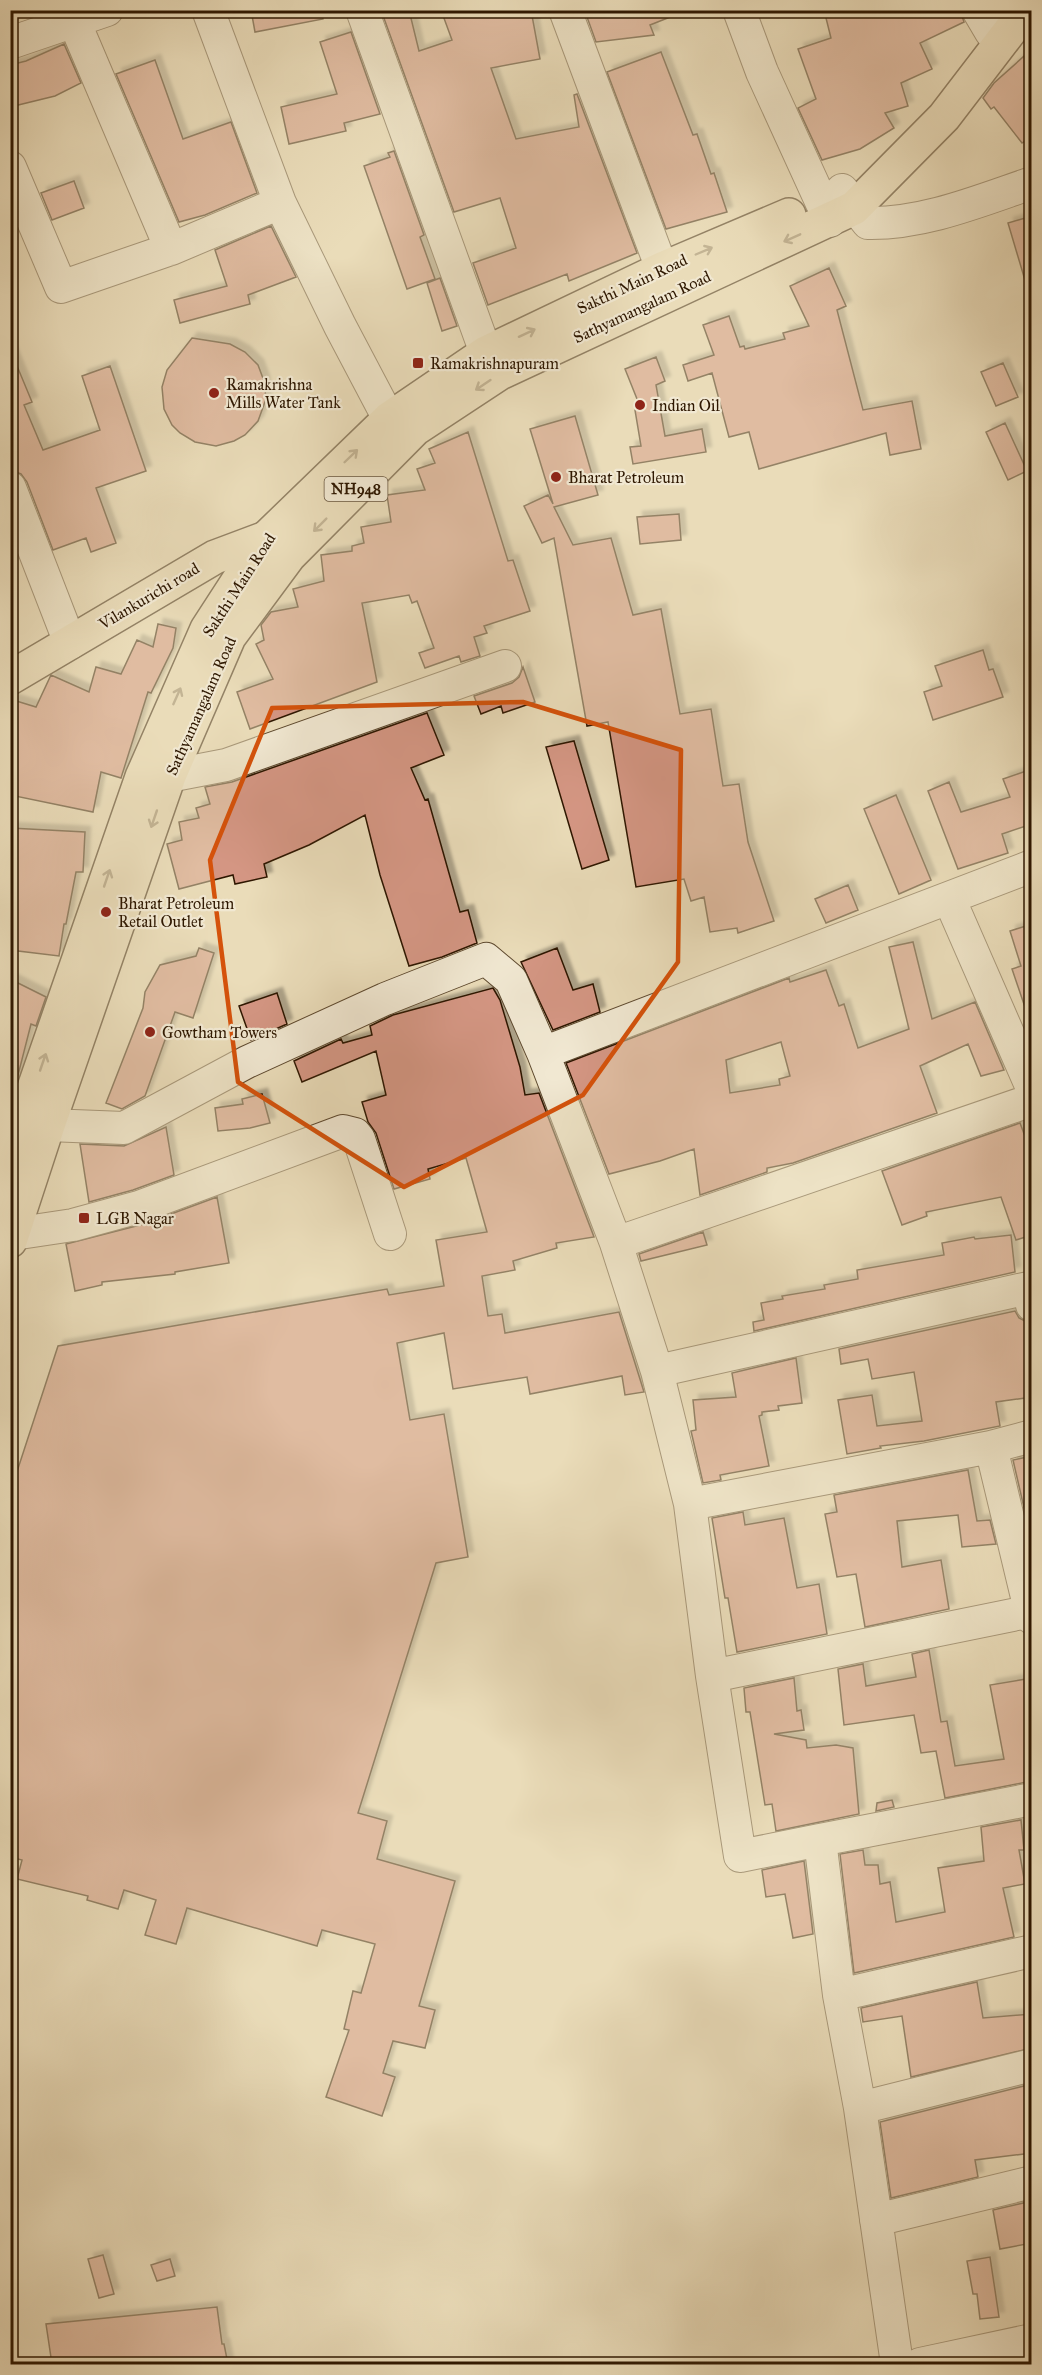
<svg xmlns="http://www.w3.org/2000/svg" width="1042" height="2375" viewBox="0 0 1042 2375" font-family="'IM FELL Great Primer',serif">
<defs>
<filter id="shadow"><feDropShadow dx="5.5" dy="-5.5" stdDeviation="1.5" flood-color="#0004"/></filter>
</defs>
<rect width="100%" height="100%" fill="#eadcb9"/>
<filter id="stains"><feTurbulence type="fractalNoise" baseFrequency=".00333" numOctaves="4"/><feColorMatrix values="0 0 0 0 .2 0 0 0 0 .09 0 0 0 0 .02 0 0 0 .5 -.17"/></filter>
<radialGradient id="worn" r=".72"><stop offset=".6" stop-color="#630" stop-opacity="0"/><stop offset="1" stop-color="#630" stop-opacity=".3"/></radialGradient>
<!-- building -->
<path fill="#d49683" stroke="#2e1700" stroke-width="1.5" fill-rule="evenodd" filter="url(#shadow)" d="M 251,10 L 322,10 L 323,19 L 255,32 Z
M 381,10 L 409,10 L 419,51 L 452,40 L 441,10 L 531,10 L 540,59 L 491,68 L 516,139 L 579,127 L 574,95 L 577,94 L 637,253 L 569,281 L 567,274 L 488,305 L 473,263 L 516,248 L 500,198 L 454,212 Z
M 616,10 L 683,10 L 683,12 L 650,25 L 654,35 L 596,42 L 587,17 L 604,15 Z
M 824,10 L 960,10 L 964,22 L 920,43 L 932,69 L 901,83 L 908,106 L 885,113 L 894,128 L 860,149 L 822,160 L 798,108 L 816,99 L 798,49 L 831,38 Z
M 351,32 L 380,114 L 344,123 L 346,131 L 289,144 L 281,107 L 337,94 L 320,42 Z
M 64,44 L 81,83 L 55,96 L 10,107 L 10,65 L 26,61 Z
M 1032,49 L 1032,136 L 1022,143 L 994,107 L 991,109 L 983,98 L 994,83 Z
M 661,52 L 693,135 L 697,134 L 711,174 L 714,173 L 727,212 L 666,229 L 607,72 Z
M 155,60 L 183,139 L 231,122 L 257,193 L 205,215 L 179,222 L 116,74 Z
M 394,151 L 424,235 L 420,237 L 435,279 L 407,289 L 364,166 L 390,157 L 388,153 Z
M 74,181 L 84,208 L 52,220 L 41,193 Z
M 1032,216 L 1032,286 L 1027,287 L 1008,223 Z
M 271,226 L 296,277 L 248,295 L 250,304 L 180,323 L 174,300 L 227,286 L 215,250 Z
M 829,268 L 846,306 L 837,310 L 863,410 L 912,401 L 921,449 L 890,455 L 886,433 L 759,469 L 749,432 L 729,437 L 712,373 L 688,381 L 683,365 L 714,355 L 703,325 L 729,316 L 740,347 L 744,346 L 745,349 L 785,339 L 783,333 L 809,326 L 790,286 Z
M 440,278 L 457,326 L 442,331 L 427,283 Z
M 192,338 L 230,344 L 245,352 L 258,365 L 264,381 L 266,399 L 258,421 L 245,435 L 234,441 L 216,446 L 195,442 L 180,433 L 172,425 L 164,409 L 162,387 L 167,370 Z
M 10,349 L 32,402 L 24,405 L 43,450 L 100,430 L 82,376 L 110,366 L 146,471 L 96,488 L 116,543 L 91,552 L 86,538 L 53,550 L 27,482 L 21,474 L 10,470 Z
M 656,357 L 665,381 L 656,385 L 665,436 L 702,429 L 706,452 L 633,464 L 630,447 L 641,446 L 635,410 L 641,409 L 625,369 Z
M 1003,363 L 1018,397 L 996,406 L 981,372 Z
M 575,416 L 598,495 L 554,507 L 573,545 L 611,538 L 633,615 L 661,609 L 680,714 L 711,709 L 723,786 L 739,784 L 748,842 L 774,921 L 738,933 L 737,928 L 710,932 L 704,897 L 691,901 L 684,879 L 636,887 L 608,722 L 587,726 L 554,538 L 542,543 L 524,506 L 548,495 L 553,504 L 530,429 Z
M 1005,423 L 1027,471 L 1008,480 L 986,432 Z
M 468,432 L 508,561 L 513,560 L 530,611 L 484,626 L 487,633 L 474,637 L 480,656 L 461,662 L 459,656 L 425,668 L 419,653 L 434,648 L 417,601 L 412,603 L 409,595 L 362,603 L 377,682 L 250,729 L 237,692 L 273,679 L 256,644 L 264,640 L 261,625 L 271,612 L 298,607 L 293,589 L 324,581 L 321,555 L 352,551 L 352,546 L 364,543 L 361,527 L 391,522 L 387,495 L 425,490 L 417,469 L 435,463 L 429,449 Z
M 679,514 L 681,540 L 640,544 L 637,517 Z
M 158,624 L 176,628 L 173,648 L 151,693 L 148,692 L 121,778 L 101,772 L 93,812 L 10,795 L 10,699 L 36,707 L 51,675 L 89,692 L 96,667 L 121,674 L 137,640 L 153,647 Z
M 983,650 L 989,670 L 993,669 L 1003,697 L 933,720 L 924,692 L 942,686 L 935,666 Z
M 523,667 L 535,702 L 503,713 L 501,706 L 481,714 L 474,696 L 512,683 L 519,677 Z
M 427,713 L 444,755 L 411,768 L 425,800 L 428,799 L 460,912 L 468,910 L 477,943 L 442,957 L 409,966 L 380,875 L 365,815 L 309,845 L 264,864 L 267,877 L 235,884 L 233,875 L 179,889 L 167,844 L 182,840 L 179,822 L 199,818 L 196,808 L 210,804 L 205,787 L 232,782 Z
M 574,741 L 609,860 L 582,869 L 546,747 Z
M 1032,769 L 1032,824 L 1002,834 L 1008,853 L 958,869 L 928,791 L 949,782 L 961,812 L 1010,797 L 1003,779 Z
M 896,795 L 931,880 L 899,894 L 864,809 Z
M 10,828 L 85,832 L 83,872 L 76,872 L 66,924 L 64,924 L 59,956 L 10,950 Z
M 848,885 L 858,910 L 826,923 L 815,899 Z
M 1032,924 L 1032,1019 L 1029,1019 L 1012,969 L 1021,966 L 1010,931 Z
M 913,942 L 932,1019 L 975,1002 L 1004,1070 L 981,1076 L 968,1044 L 920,1066 L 937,1113 L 793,1163 L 767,1168 L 767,1172 L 700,1195 L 694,1149 L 660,1161 L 609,1174 L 566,1063 L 789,978 L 790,982 L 826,970 L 839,1006 L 844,1004 L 858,1048 L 909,1029 L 889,947 ZM 781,1042 L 790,1076 L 779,1079 L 780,1085 L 730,1093 L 726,1060 Z
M 199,948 L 214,953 L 193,1018 L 175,1012 L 145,1096 L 122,1109 L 106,1103 L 143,1008 L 145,992 L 160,965 L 196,956 Z
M 557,948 L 573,990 L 593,984 L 600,1012 L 553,1030 L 521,962 Z
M 10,979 L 46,997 L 36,1026 L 31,1024 L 16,1083 L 10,1082 Z
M 493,988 L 500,1000 L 520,1067 L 525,1095 L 539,1093 L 594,1237 L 556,1243 L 557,1248 L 513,1261 L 515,1270 L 482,1276 L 488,1316 L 502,1314 L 505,1333 L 619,1312 L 644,1392 L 625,1395 L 622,1376 L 530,1394 L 527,1377 L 453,1389 L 444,1333 L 397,1343 L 410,1420 L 444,1414 L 468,1557 L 436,1563 L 358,1813 L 387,1821 L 377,1859 L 455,1881 L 419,2006 L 435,2010 L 425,2048 L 393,2041 L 383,2073 L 395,2077 L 382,2116 L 326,2097 L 349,2030 L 344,2029 L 353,1991 L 361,1993 L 375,1944 L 322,1930 L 317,1946 L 187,1908 L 176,1944 L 145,1935 L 156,1900 L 124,1890 L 118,1909 L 87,1900 L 88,1896 L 17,1879 L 22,1860 L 10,1857 L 10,1493 L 58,1346 L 387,1289 L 389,1295 L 444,1286 L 436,1240 L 487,1232 L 466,1158 L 428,1169 L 430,1179 L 394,1189 L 376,1133 L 368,1122 L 362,1102 L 386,1095 L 376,1051 L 302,1082 L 294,1061 L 341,1039 L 343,1043 L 372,1035 L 370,1026 L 393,1015 Z
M 277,993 L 287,1024 L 251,1040 L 239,1006 Z
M 262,1094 L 270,1123 L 250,1128 L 218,1131 L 215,1108 L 243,1104 L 242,1099 Z
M 1020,1123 L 1032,1155 L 1032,1235 L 1016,1240 L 1001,1197 L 926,1212 L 927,1216 L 902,1225 L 882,1171 Z
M 166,1127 L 174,1175 L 133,1190 L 89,1202 L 80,1144 L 124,1146 Z
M 217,1197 L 229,1263 L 175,1272 L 175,1274 L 102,1282 L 102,1285 L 75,1291 L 66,1244 L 144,1224 Z
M 703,1232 L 707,1245 L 641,1261 L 639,1254 Z
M 1011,1235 L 1015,1272 L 754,1331 L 753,1322 L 764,1320 L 761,1303 L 783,1299 L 782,1296 L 825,1289 L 824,1285 L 858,1279 L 857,1270 L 944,1255 L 942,1243 L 974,1237 L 975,1239 Z
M 1015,1311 L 1019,1318 L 1025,1321 L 1032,1369 L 1032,1397 L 996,1402 L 1000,1426 L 924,1441 L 880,1446 L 881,1448 L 847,1454 L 838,1400 L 872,1395 L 877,1426 L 922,1421 L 914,1372 L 872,1379 L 868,1359 L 841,1364 L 839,1349 Z
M 796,1358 L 802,1403 L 778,1406 L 779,1410 L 762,1412 L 762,1415 L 759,1416 L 769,1466 L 720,1475 L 721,1480 L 703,1483 L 691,1431 L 696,1430 L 693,1400 L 736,1397 L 732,1373 Z
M 1032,1456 L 1032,1538 L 1031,1538 L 1013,1460 Z
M 968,1470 L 977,1521 L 990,1520 L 996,1544 L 962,1547 L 958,1515 L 897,1521 L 902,1567 L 941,1560 L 949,1609 L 865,1627 L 856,1574 L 837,1577 L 825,1514 L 837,1512 L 834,1495 Z
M 743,1512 L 745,1525 L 784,1518 L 797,1588 L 819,1584 L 827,1634 L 737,1652 L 728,1598 L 725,1598 L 712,1518 Z
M 929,1650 L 941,1722 L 947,1721 L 955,1766 L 1004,1759 L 990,1685 L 1032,1678 L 1032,1781 L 945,1798 L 936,1751 L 921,1753 L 914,1715 L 844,1725 L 838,1669 L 863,1664 L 866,1686 L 916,1677 L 912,1654 Z
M 794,1678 L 797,1711 L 801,1710 L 804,1730 L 774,1734 L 806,1740 L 807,1748 L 836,1745 L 853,1748 L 859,1814 L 776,1831 L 772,1804 L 765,1805 L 750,1712 L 746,1712 L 744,1688 Z
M 892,1800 L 894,1807 L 876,1811 L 877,1803 Z
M 1021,1820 L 1024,1850 L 1019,1850 L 1025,1884 L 1003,1888 L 1014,1937 L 854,1973 L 840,1854 L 863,1850 L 865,1865 L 878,1865 L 880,1884 L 890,1882 L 896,1922 L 945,1912 L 938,1868 L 984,1861 L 981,1827 Z
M 804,1861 L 813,1934 L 793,1938 L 785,1894 L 766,1897 L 762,1870 Z
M 977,1982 L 983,2018 L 1032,2014 L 1032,2048 L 911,2077 L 902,2016 L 863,2022 L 861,2008 Z
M 1032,2084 L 1032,2153 L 975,2160 L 978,2177 L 891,2198 L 880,2122 Z
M 1032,2201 L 1032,2243 L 1000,2249 L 993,2210 Z
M 103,2255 L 114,2294 L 99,2298 L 88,2259 Z
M 990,2257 L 999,2317 L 980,2319 L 977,2294 L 973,2294 L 967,2261 Z
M 170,2259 L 175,2276 L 157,2281 L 151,2265 Z
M 217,2307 L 222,2344 L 224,2344 L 228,2364 L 52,2364 L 46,2324 Z"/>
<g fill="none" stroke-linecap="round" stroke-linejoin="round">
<defs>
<path id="minor" d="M 208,10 L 280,203 L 340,326 L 389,419
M 362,10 L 486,353
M 565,10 L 662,269
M 739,10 L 762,72 L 830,221
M 978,10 L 991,32
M 74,21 L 171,249
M 10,43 L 107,10
M 10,167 L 61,287 L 171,249 L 280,203
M 842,190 L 868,223 C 924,224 979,201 1032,183
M 10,488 L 70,643
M 169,776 L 226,765 L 505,666
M 949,898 L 1032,1088
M 543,1053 L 1032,866
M 26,1111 L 48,1125 L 124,1128 L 247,1062 L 385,999 L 486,959 L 511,980 L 543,1053 L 616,1243 L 657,1371 L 690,1504 L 712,1676 L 740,1856 L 820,1840 L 839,1995 L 860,2108 L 897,2364
M 13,1234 L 73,1225 L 139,1207 L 343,1131 L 355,1134 L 359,1139 L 390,1234
M 616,1243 L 1032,1100
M 657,1371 L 1028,1288 L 1032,1305
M 991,1447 L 1032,1618
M 690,1504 L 991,1447 L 1032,1436
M 712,1676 L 1032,1611
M 820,1840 L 1032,1799
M 839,1995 L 1032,1951
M 860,2108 L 1032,2065
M 876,2220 L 1032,2182
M 920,2364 L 1032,2340"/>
<path id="major" d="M 10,678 L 215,557 L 266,538 L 280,549"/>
<path id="highway" d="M 10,1157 L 142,777 L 207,629 L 266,538 L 389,419 L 486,353 L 662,269 L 789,215
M 10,1241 L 48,1125 L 169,776 L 229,637 L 289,556 L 415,429 L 500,373 L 854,208 L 944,117 L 1026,10"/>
</defs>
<!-- minor casing -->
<use href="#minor" stroke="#5d482e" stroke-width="34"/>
<!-- major casing -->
<use href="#major" stroke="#2e1700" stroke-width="36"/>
<!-- highway casing -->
<use href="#highway" stroke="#2e1700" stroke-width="36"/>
<!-- minor -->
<use href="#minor" stroke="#f1e8d2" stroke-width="32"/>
<!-- major -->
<use href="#major" stroke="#eadcb9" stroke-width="33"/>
<!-- highway -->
<use href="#highway" stroke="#eadcb9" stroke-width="33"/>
</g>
<!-- one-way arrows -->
<defs><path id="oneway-shaft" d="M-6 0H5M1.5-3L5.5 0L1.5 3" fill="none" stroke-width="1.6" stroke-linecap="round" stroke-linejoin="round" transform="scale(1.5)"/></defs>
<g stroke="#958366">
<use href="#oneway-shaft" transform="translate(792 238) rotate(156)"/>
<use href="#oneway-shaft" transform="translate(704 251) rotate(-23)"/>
<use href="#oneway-shaft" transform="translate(527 333) rotate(-25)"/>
<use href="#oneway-shaft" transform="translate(483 385) rotate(146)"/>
<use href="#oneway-shaft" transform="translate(351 456) rotate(-44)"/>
<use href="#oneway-shaft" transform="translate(320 525) rotate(135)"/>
<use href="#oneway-shaft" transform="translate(177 696) rotate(-66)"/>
<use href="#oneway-shaft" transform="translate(154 819) rotate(109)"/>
<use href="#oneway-shaft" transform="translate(107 878) rotate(-71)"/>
<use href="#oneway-shaft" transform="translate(43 1062) rotate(-71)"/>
</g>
<!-- marked area -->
<path d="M0 0H1042V2375H0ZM 523,702 L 681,750 L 678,962 L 583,1095 L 404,1187 L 238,1082 L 210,860 L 272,708 Z" fill="#eadcb9" fill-opacity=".55" fill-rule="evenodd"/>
<path fill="none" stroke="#d5520b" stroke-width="4.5" stroke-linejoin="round" d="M 523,702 L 681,750 L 678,962 L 583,1095 L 404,1187 L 238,1082 L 210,860 L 272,708 Z"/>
<!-- markers -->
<g fill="#8f2418" stroke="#f1e8d2" stroke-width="2">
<rect x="412" y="357" width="12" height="12" rx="3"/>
<circle cx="214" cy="393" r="6"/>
<circle cx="640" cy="405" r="6"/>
<circle cx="556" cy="477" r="6"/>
<circle cx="106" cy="912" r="6"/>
<circle cx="150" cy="1032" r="6"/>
<rect x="78" y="1212" width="12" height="12" rx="3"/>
</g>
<g text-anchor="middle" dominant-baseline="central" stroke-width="4.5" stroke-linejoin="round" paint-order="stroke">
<!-- shield labels -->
<rect fill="#f1e8d2" stroke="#68563f" stroke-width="1.5" x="324.5" y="477" width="63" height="24" rx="4.5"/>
<g font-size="15" font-weight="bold" fill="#2e1700">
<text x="356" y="489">NH948</text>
</g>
<!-- street labels -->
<g font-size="16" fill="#2e1700" stroke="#f1e8d2">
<text transform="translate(632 284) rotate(-25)">Sakthi Main Road</text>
<text transform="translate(642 307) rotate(-25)">Sathyamangalam Road</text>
<text transform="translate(239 585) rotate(-57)">Sakthi Main Road</text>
<text transform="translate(149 596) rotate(-31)">Vilankurichi road</text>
<text transform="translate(201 706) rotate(-66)">Sathyamangalam Road</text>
</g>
<!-- poi labels -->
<g font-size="16" fill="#2e1700" stroke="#f1e8d2" text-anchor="start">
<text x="430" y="363">Ramakrishnapuram</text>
<text x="226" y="384">Ramakrishna<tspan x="226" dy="18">Mills Water Tank</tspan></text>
<text x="652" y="405">Indian Oil</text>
<text x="568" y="477">Bharat Petroleum</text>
<text x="118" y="903">Bharat Petroleum<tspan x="118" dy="18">Retail Outlet</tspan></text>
<text x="162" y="1032">Gowtham Towers</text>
<text x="96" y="1218">LGB Nagar</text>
</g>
</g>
<!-- margin -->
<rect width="1042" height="2375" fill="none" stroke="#eadcb9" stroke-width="36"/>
<rect x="12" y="12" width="1018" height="2351" fill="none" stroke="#2e1700" stroke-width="3"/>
<rect x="18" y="18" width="1006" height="2339" fill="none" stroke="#2e1700" stroke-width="1.5"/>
<rect width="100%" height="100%" filter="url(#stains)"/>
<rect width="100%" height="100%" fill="url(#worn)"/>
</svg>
